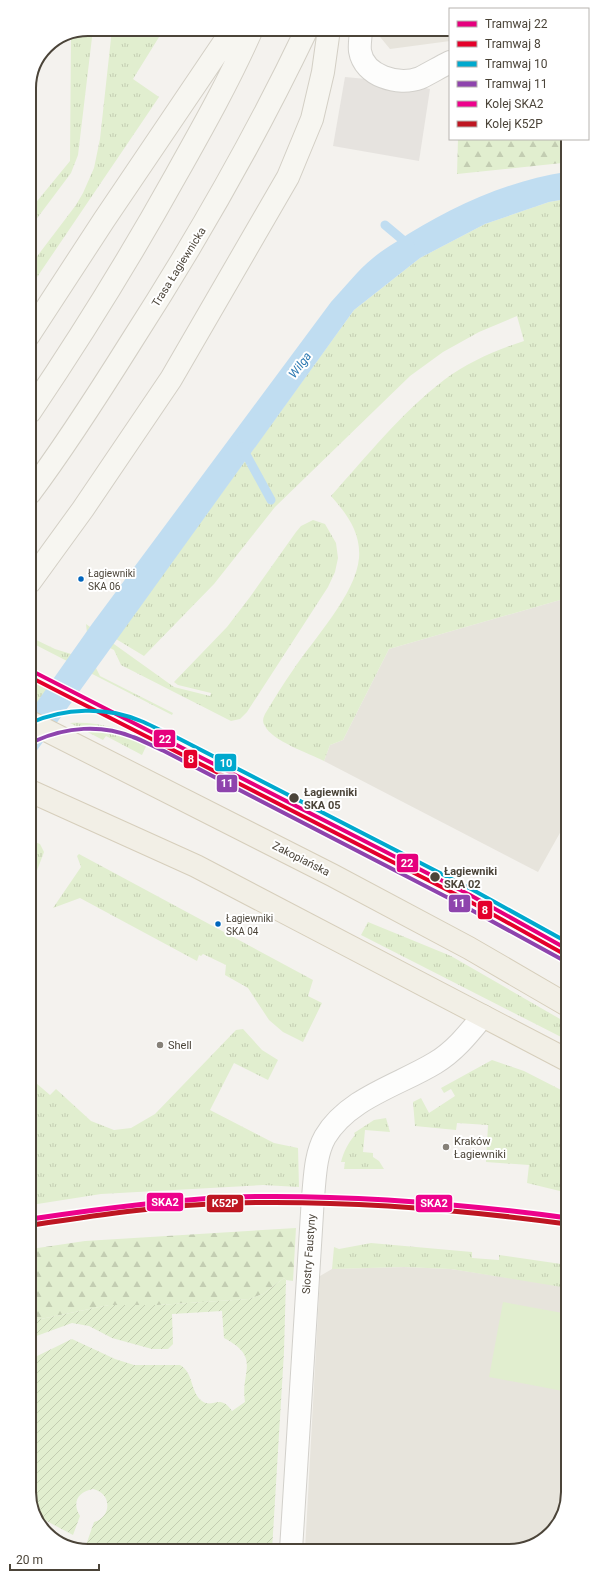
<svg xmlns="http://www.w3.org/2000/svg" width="597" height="1580" viewBox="0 0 597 1580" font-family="Roboto,sans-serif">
<defs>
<pattern id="grass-tufts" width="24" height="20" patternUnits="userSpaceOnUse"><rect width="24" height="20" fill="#e1eecf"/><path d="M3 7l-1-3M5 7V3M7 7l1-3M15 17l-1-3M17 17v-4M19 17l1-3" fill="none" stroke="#c3cdb2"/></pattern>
<pattern id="forest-firs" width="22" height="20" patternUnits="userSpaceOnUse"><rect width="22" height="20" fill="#e1eecf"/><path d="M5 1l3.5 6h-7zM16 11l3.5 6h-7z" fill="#c3cdb2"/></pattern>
<pattern id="garden-furrows" width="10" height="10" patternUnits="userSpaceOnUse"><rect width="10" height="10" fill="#e1eecf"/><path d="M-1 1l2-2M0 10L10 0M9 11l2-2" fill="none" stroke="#c3cdb2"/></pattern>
</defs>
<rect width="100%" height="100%" fill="#f4f2ee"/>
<!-- residential -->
<path fill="#e7e4dc" d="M 376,29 L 450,29 L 450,41 L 390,49 L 376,32 Z
M 567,598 L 567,834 L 561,831 L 538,872 L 324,761 L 330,745 L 343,740 L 389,649 Z
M 404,1267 L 451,1269 L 568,1287 L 568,1492 L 556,1528 L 524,1549 L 305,1550 L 320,1276 L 332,1269 Z"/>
<!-- grass -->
<path fill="url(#grass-tufts)" d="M 89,29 L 93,29 L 78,155 L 71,173 L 29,229 L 29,211 L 70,161 L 71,36 Z
M 112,29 L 164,29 L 133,79 L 159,97 L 29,289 L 29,267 L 76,205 L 83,193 L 94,168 L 100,139 Z
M 566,199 L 567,598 L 389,649 L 343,740 L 330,745 L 324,761 C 310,754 271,740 265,726 C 262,722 263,718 265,714 C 274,699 283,684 293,670 C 313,640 356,594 359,558 C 361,533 347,514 331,496 C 367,456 402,412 444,380 C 468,362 496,350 524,341 L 517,316 L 479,332 L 443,352 L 410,376 L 275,507 L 214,584 L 144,656 L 116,639 L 354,310 L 420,258 L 485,224 L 549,202 Z
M 313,520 L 325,524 L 336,543 L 338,558 L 335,572 L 328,587 L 247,712 L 240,719 L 231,721 L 227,719 L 121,665 L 114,650 L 92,639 L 87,633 L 86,624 L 174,687 L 210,696 L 211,693 L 178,685 L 174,682 L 227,627 L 250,597 L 296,532 L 301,526 Z
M 30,637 L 55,649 L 87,659 L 93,662 L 100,676 L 173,713 L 172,715 L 30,642 Z
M 30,678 L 56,692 L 58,697 L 34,703 L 30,700 Z
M 70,723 C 96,721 124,729 149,740 L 142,755 L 106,736 L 103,740 Z
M 35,842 L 40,844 L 44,852 L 30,889 L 30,843 Z
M 79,854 L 313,980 L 308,996 L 322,1003 L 303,1042 L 283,1032 L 269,1020 L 248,988 L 225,975 L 226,965 L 203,954 L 201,956 L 199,955 L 197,961 L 80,898 L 53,908 L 81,867 L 77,856 Z
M 368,922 L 451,956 L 567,1023 L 567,1040 L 361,935 Z
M 528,935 L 567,957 L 567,962 L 528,939 Z
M 243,1029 L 262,1050 L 278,1060 L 268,1080 L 234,1063 L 210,1110 L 274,1143 L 298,1148 L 299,1187 L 263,1185 L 101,1194 L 31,1205 L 31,1089 L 36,1083 L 50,1095 L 56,1089 L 91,1121 L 114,1130 L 131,1128 L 155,1114 L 236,1030 Z
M 492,1060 L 524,1071 L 567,1093 L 568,1193 L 527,1183 L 529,1165 L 486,1162 L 488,1125 L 457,1123 L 456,1130 L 415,1126 L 413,1102 L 421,1098 L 429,1113 L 455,1096 L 451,1089 L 444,1093 L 441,1088 Z
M 386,1118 L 390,1132 L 365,1130 L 363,1152 L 373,1153 L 373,1157 L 379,1161 L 384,1169 L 344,1169 L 345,1162 L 341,1162 C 344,1151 348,1143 355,1135 L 354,1133 L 374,1120 Z
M 371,1243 L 472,1252 L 472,1258 L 499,1260 L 499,1255 L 568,1265 L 568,1288 L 451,1269 L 404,1267 L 332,1269 L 334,1247 L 339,1249 Z"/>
<!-- forest -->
<path fill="url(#forest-firs)" d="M 458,139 L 560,139 L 562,163 L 457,174 Z
M 296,1228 L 293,1281 L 286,1280 L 284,1278 L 263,1294 L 249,1299 L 158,1305 L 109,1305 L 31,1321 L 31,1249 L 85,1241 Z"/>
<!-- park -->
<path fill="#e1eecf" d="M 503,1302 L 568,1314 L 568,1392 L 489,1377 Z"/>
<!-- garden -->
<path fill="url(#garden-furrows)" d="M 284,1278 L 286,1280 L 284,1352 L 272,1550 L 84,1551 L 94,1522 C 112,1517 112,1493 93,1489 C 77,1492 72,1503 80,1516 L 73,1535 L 37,1516 L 31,1507 L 31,1359 L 72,1339 L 115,1359 L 134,1365 L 180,1365 C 194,1373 190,1392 202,1401 C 213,1409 220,1393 232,1411 L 245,1402 C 240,1371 262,1358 224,1338 L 222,1311 L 172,1314 L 173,1344 L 168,1349 L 152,1349 L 112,1338 L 89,1326 L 72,1323 L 31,1338 L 31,1321 L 109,1305 L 158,1305 L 249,1299 L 263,1294 Z"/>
<!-- parking -->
<path fill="#e6e3df" d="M 345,77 L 399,82 L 430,89 L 419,161 L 333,146 Z"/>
<!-- water -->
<path fill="#c0ddf1" d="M 566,172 L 566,199 L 549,202 L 485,224 L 420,258 L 354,310 L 30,760 L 30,712 L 92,624 L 331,302 C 345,287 358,270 373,258 C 380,252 388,247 396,242 C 446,209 506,181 566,172 Z"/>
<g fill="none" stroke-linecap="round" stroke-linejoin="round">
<!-- stream -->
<path stroke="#c0ddf1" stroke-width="9" d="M 385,225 L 410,246
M 242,447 L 271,500"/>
<defs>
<path id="minor" d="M 361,29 C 361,36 359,44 360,51 C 364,76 398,86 420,78 C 430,73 440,67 450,62
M 291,1550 L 313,1197 C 315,1178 315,1155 325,1137 C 348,1098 399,1085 435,1063 C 455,1051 469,1033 483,1016"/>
<path id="secondary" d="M 29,335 L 104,220 L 233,29
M 30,412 C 82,335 131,256 176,175 C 203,127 230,79 252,29
M 30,493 C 66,445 99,393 131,342 C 196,241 255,138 307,29
M 30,582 L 83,509 L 171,379 L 288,177 L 312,119 L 323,72 L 329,29"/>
<path id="primary" d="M 30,722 L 332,875 L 469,948 L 567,1005
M 30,791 L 196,866 L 567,1060"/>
</defs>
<!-- minor casing -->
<use href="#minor" stroke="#d2d0cb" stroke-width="24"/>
<!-- secondary casing -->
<use href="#secondary" stroke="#d3cfc5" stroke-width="24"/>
<!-- primary casing -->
<use href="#primary" stroke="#d6cebb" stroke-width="24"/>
<!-- minor -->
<use href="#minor" stroke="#fdfdfc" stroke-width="22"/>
<!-- secondary -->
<use href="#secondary" stroke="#f7f6f1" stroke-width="22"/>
<!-- primary -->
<use href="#primary" stroke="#f2efe6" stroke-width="22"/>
<defs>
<path id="rail-1" d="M 31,1219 C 98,1209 165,1200 233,1197 C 345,1194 456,1203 568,1218"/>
<path id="rail-2" d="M 32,1225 C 99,1215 165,1205 233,1203 C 345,1200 456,1209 567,1224"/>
</defs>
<!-- rail-1 casing -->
<use href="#rail-1" stroke="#fff" stroke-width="8"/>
<!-- rail-2 casing -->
<use href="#rail-2" stroke="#fff" stroke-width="8"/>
<!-- rail-1 -->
<use href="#rail-1" stroke="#ed028c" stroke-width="5"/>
<!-- rail-2 -->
<use href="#rail-2" stroke="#be1622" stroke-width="5"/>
<defs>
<path id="tram-1" d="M 30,670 L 470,895 L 567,949"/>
<path id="tram-2" d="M 30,677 L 467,900 L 564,954"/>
<path id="tram-3" d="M 30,723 C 64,708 106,706 141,721 C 151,725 161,731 172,735 L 473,890 L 567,942"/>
<path id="tram-4" d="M 35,741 C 66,727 101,724 133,737 C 144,741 154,747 164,751 L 464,906 L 561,959"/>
</defs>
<!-- tram-1 casing -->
<use href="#tram-1" stroke="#fff" stroke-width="7"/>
<!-- tram-2 casing -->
<use href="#tram-2" stroke="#fff" stroke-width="7"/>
<!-- tram-3 casing -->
<use href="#tram-3" stroke="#fff" stroke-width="7"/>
<!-- tram-4 casing -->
<use href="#tram-4" stroke="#fff" stroke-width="7"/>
<!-- tram-1 -->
<use href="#tram-1" stroke="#e5007d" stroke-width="4"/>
<!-- tram-2 -->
<use href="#tram-2" stroke="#e4002b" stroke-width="4"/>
<!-- tram-3 -->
<use href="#tram-3" stroke="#00a9ce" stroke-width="4"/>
<!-- tram-4 -->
<use href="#tram-4" stroke="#8e44ad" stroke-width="4"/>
</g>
<!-- markers -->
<g fill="#0065bd" stroke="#fff" stroke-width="1.5">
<circle cx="81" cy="579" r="3.5"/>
<circle cx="218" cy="924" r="3.5"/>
</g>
<g fill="#4b4439" stroke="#fff" stroke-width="1.5">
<circle cx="294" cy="798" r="5.5"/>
<circle cx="435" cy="877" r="5.5"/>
</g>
<g fill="#868178" stroke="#fff" stroke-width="1.5">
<circle cx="160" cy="1045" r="4"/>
<circle cx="446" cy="1147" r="4"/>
</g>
<g text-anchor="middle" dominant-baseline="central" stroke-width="4" stroke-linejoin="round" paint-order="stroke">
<!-- bus labels -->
<g font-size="10" fill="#4b4439" stroke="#fff" text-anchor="start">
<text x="88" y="573">Łagiewniki<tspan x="88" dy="13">SKA 06</tspan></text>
<text x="226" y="918">Łagiewniki<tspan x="226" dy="13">SKA 04</tspan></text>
</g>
<!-- street labels -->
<g font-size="11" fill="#4b4439" stroke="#fff">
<text transform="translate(179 267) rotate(-58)">Trasa Łagiewnicka</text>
<text transform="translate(301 859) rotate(27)">Zakopiańska</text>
<text transform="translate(309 1254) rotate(-86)">Siostry Faustyny</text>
</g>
<!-- stop labels -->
<g font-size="11" font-weight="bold" fill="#4b4439" stroke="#fff" text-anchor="start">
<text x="304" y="792">Łagiewniki<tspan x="304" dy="13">SKA 05</tspan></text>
<text x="444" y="871">Łagiewniki<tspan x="444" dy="13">SKA 02</tspan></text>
</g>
<!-- poi labels -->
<g font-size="11" fill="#4b4439" stroke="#fff" text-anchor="start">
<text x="168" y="1045">Shell</text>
<text x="454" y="1141">Kraków<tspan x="454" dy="13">Łagiewniki</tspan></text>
</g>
<!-- water labels -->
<g font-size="12" font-style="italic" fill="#2e7ab2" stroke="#fff">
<text transform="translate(300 365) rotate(-53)">Wilga</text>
</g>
</g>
<!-- crop -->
<path d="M0 0H597V1580H0ZM88 36H509A52 52 0 0 1 561 88V1492A52 52 0 0 1 509 1544H88A52 52 0 0 1 36 1492V88A52 52 0 0 1 88 36Z" fill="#fff" fill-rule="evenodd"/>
<path fill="none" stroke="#4b4439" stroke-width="2" d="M88 36H509A52 52 0 0 1 561 88V1492A52 52 0 0 1 509 1544H88A52 52 0 0 1 36 1492V88A52 52 0 0 1 88 36Z"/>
<g stroke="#fff" stroke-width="1.5">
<rect x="153" y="729" width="23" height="19" rx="4" fill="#e5007d"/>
<rect x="183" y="749" width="15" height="20" rx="4" fill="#e4002b"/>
<rect x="214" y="753" width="23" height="19" rx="4" fill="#00a9ce"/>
<rect x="216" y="774" width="22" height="19" rx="4" fill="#8e44ad"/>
<rect x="396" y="853" width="23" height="20" rx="4" fill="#e5007d"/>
<rect x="448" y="894" width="23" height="19" rx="4" fill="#8e44ad"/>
<rect x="477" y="900" width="16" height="20" rx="4" fill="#e4002b"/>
<rect x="146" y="1192" width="38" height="20" rx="4" fill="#ed028c"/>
<rect x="415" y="1194" width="38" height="19" rx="4" fill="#ed028c"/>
<rect x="206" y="1194" width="38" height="19" rx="4" fill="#be1622"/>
</g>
<g font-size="11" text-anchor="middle" font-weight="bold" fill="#fff">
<text x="165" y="743">22</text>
<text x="191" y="763">8</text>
<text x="226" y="767">10</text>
<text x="227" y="787">11</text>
<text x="407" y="867">22</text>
<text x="459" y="907">11</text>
<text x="485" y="914">8</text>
<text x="165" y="1206">SKA2</text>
<text x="434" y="1207">SKA2</text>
<text x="225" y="1207">K52P</text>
</g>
<!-- legend -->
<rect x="449" y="8" width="140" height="132" fill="#ffffff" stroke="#b7b4b0"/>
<rect x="457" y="21" width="20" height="6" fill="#e5007d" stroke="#b7b4b0"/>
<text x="485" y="28" font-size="12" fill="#4b4439">Tramwaj 22</text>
<rect x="457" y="41" width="20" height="6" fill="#e4002b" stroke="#b7b4b0"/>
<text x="485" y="48" font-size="12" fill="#4b4439">Tramwaj 8</text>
<rect x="457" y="61" width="20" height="6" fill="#00a9ce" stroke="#b7b4b0"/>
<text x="485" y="68" font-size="12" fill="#4b4439">Tramwaj 10</text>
<rect x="457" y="81" width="20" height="6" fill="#8e44ad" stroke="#b7b4b0"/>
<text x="485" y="88" font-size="12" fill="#4b4439">Tramwaj 11</text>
<rect x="457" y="101" width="20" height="6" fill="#ed028c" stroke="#b7b4b0"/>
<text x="485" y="108" font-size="12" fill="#4b4439">Kolej SKA2</text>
<rect x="457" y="121" width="20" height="6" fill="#be1622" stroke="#b7b4b0"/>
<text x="485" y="128" font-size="12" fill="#4b4439">Kolej K52P</text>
<!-- scale -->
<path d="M10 1564v6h89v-6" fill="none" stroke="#4b4439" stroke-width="2"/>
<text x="16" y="1564" font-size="12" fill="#4b4439" stroke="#ffffff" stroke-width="3" paint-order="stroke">20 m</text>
</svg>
